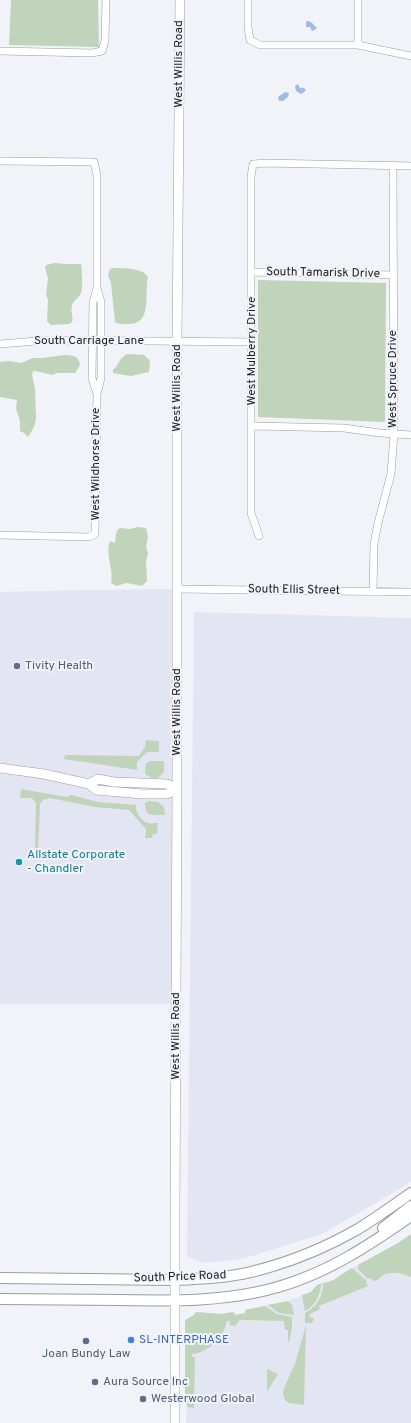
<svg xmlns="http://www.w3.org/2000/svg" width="411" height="1423" viewBox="0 0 411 1423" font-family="Overpass,sans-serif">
<rect width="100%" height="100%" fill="#f2f2f9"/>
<!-- built -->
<path fill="#e4e5f3" d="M 150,589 L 177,589 L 176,1004 L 0,1004 L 0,592 Z
M 194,612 L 411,618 L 411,1181 L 403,1187 L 322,1234 L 242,1259 L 204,1263 L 187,1256 Z
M 411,1234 L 411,1423 L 186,1423 L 187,1402 L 185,1397 L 185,1320 L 194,1315 L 196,1312 L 221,1314 L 234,1312 L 235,1315 L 245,1313 L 245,1310 L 288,1301 L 311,1292 L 316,1286 L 321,1283 L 333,1281 L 343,1273 L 398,1243 Z"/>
<!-- green -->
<path fill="#bfd4bb" d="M 11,0 L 98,0 L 99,47 L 9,45 Z
M 55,263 L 65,264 L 81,264 C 82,268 83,289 81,293 C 79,298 73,300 72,306 C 70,312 74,317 72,322 L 69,324 L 51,325 L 47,321 L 48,300 L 46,294 L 48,278 L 45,268 L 46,265 Z
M 113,268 C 123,268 143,268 148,277 C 144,291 153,323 130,324 C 124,324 120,325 115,322 L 111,283 L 108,275 L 110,269 Z
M 258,280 L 386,283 L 385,422 L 258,417 Z
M 127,354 L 144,355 L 150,361 L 149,372 L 131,376 L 113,373 L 113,370 C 119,365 119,358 127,354 Z
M 65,355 C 74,356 78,355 80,365 L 75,373 L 57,373 L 52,375 L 40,372 L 33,371 L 32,375 L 35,388 L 36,419 L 34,427 L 28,437 L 24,433 L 20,431 L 20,421 L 16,408 L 17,400 L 0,397 L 0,362 L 9,361 L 21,363 L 33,358 L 42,358 Z
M 138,527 L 146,528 L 148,537 L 146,547 L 148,554 L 146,561 L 147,581 L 142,586 L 127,583 L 116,586 L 111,583 C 114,569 105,556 110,541 L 115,543 L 116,534 L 118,529 L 121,528 L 130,529 Z
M 146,740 L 159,741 L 159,752 L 147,752 L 137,762 L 137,770 L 64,759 L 65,755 L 139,756 L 145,747 Z
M 150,761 L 164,761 L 164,772 L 158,778 L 152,778 L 145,774 L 146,764 Z
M 21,789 L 67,797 L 71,795 L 98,802 L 136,805 C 135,811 141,821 148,823 C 151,824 155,823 158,823 L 157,834 L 153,834 L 152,838 L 145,838 L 146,829 L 129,810 L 95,807 L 50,798 L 43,800 L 40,804 L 38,851 L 35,851 L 36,803 L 32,798 L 20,798 Z
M 149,801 L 158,802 L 164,807 L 165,815 C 153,815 145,818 145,803 Z
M 411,1234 L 411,1277 C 402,1273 392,1271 383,1275 C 381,1277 377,1281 375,1281 C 374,1281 371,1279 370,1278 L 368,1279 L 358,1269 L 358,1265 L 398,1243 Z
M 352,1268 L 367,1281 L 366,1283 L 368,1286 L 319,1306 L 320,1309 L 310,1314 L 309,1316 L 314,1319 L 312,1323 L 305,1323 L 305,1313 C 317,1307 323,1296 323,1283 C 335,1282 342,1273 352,1268 Z
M 321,1283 C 321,1295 315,1306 305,1311 L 302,1295 L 311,1292 L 316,1286 Z
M 288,1301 L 292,1305 L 294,1315 L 279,1313 L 268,1305 Z
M 265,1306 L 277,1314 L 292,1317 L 292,1329 L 289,1342 L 288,1342 L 288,1330 L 285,1330 L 284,1321 L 240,1320 L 235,1326 L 229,1325 L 230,1321 L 227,1321 C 223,1338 209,1352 192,1354 L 192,1357 L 195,1357 L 194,1408 L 187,1407 L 185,1397 L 185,1320 L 194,1315 L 196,1312 L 221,1314 L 234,1312 L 235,1315 L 245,1313 L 245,1310 Z
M 306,1325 L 304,1405 L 289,1403 L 285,1400 L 283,1394 L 284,1388 L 295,1364 Z
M 267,1369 L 278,1374 L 267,1392 Z"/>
<!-- water -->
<path fill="#9fbde2" d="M 307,21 C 312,21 313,25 317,28 L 316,29 L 312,31 L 310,27 L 306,27 L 306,22 Z
M 298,84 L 300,88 L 304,88 L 306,90 L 303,93 L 301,94 L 296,91 L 295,86 Z
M 285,92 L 289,93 L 288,97 L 283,101 L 279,101 L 278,97 Z"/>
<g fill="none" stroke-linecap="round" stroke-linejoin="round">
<defs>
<path id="minor" d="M 248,0 L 248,28 L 250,40 L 260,45 L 358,45 L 411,56
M 358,45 L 358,0
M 0,51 L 92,53 L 102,51 L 105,41 L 106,0
M 0,161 L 94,162 L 97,175 L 97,288 L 101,302 L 101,378 L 97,394 L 95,534 L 89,537 L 0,535
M 252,272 L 393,275
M 0,344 L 49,340 L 252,342
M 97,394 L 92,378 L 93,302 L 97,288
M 251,426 L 344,428 L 380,433 L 411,435
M 259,536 L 251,513 L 251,177 L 253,164 L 265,163 L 411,166
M 177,589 L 411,592
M 373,592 L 374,544 L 378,523 L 391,474 L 394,434 L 393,165"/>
<path id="tertiary" d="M 0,768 L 44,774 L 89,784 L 96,790 L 143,794 L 167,794 L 177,789
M 89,784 L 98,779 L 114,782 L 167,784 L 177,789
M 175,1423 L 175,1211 L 177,789 L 177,342 L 180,0"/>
<path id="secondary" d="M 383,1228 L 411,1206
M 0,1278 L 175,1280 C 200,1279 226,1278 251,1272 C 288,1263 325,1248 358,1229 C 376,1218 394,1205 411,1193
M 0,1299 C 40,1299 81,1300 121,1300 C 174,1301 226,1302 278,1287 C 327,1273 370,1245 411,1216"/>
</defs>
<!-- minor casing -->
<use href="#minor" stroke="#9b9ca2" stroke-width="8"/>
<!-- tertiary casing -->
<use href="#tertiary" stroke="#9b9ca2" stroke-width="10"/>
<!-- secondary casing -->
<use href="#secondary" stroke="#9b9ca2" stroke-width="12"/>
<!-- minor -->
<use href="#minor" stroke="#fff" stroke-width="7"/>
<!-- tertiary -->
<use href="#tertiary" stroke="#fff" stroke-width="9"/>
<!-- secondary -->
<use href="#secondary" stroke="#fff" stroke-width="10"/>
</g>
<!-- markers -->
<g fill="#5c6f8a" stroke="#f2f2f9" stroke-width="1.5">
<circle cx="17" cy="666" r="4"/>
<circle cx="86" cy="1341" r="4"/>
<circle cx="95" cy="1382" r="4"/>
<circle cx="143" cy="1399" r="4"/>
</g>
<circle fill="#0f9aa8" stroke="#f2f2f9" stroke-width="1.5" cx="19" cy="862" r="4"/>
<circle fill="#3f7fe0" stroke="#f2f2f9" stroke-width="1.5" cx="131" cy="1340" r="4"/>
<g text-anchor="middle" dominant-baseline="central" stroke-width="4" stroke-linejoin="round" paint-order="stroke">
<!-- street labels -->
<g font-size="12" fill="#212224" stroke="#f2f2f9">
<text transform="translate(179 64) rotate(-90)">West Willis Road</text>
<text transform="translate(323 273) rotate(1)">South Tamarisk Drive</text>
<text x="89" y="341">South Carriage Lane</text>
<text transform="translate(252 351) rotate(-90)">West Mulberry Drive</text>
<text transform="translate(393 379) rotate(-90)">West Spruce Drive</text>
<text transform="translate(177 388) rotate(-90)">West Willis Road</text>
<text transform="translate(96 464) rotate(-90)">West Wildhorse Drive</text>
<text transform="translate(294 590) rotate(1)">South Ellis Street</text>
<text transform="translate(177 712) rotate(-90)">West Willis Road</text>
<text transform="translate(176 1036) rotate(-90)">West Willis Road</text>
<text transform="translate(180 1277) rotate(-2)">South Price Road</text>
</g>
<!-- service labels -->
<g font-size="12" fill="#4e5e75" stroke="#f2f2f9" text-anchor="start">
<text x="25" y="666">Tivity Health</text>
<text x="86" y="1354" text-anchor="middle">Joan Bundy Law</text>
<text x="103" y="1382">Aura Source Inc</text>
<text x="151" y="1399">Westerwood Global</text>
</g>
<!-- culture labels -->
<g font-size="12" fill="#0d838f" stroke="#f2f2f9" text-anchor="start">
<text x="27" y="855">Allstate Corporate<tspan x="27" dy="14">- Chandler</tspan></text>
</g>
<!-- shop labels -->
<g font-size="12" fill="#366cbe" stroke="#f2f2f9" text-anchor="start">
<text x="139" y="1340">SL-INTERPHASE</text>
</g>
</g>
</svg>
